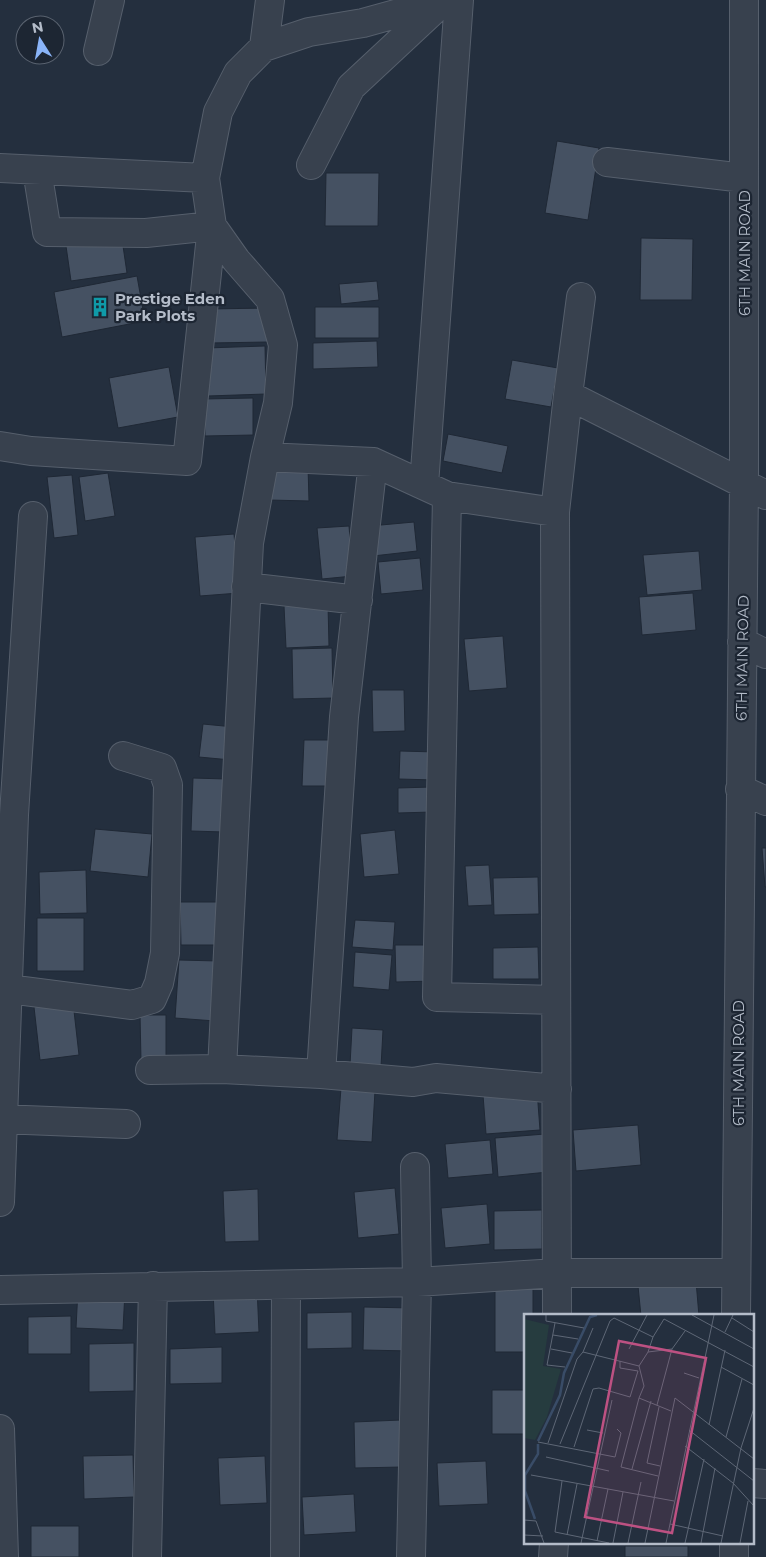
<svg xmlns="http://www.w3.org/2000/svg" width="766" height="1557" viewBox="0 0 766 1557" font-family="Montserrat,sans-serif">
<rect width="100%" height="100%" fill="#242f3e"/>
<!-- building -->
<path fill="#455162" stroke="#1f2835" d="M 557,141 L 599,148 L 588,220 L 545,213 Z
M 326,173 L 379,173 L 378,226 L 325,226 Z
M 641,238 L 693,239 L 692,300 L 640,300 Z
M 122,239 L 127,273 L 71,281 L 66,246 Z
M 137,276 L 145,321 L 62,337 L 54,292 Z
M 377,281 L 379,300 L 341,304 L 339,284 Z
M 315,307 L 379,307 L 379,338 L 315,338 Z
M 268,308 L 268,342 L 210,343 L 209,309 Z
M 377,341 L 378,367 L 313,369 L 313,343 Z
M 265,346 L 266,394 L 208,396 L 206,348 Z
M 512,360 L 558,368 L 551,407 L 505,399 Z
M 169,367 L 178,417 L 118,428 L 109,378 Z
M 253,398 L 253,435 L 205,436 L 204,399 Z
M 448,434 L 508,446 L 502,473 L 443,461 Z
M 269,466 L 308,466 L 309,501 L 269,500 Z
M 108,473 L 115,516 L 85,521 L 79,477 Z
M 72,475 L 78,535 L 54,538 L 47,477 Z
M 414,522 L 417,551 L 373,556 L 370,526 Z
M 349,526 L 353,576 L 322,579 L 317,528 Z
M 234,534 L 239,593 L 200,596 L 195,537 Z
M 699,551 L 702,590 L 647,595 L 643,555 Z
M 420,558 L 423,590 L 381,594 L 378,562 Z
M 693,593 L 696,630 L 642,635 L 639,597 Z
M 328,604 L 329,646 L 286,648 L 284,606 Z
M 503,636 L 507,688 L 469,691 L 464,639 Z
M 332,648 L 333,698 L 293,699 L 292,649 Z
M 372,690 L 404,690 L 405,731 L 373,732 Z
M 203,724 L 234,727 L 231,760 L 199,757 Z
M 304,740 L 336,740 L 334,786 L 302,786 Z
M 400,751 L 436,752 L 435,780 L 399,779 Z
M 193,778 L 226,779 L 224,832 L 191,831 Z
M 431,787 L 432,812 L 398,813 L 398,788 Z
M 95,829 L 152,834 L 148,877 L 90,871 Z
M 395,830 L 399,874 L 364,877 L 360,834 Z
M 762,848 L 766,848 L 766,887 L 765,887 Z
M 489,865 L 492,905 L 468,906 L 465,866 Z
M 86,870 L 87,913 L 40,914 L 39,872 Z
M 538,877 L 539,914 L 494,915 L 493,878 Z
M 180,902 L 223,902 L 223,945 L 181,945 Z
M 37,918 L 84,918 L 84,971 L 37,971 Z
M 355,920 L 395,922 L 393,950 L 352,947 Z
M 395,945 L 433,945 L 434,981 L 396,982 Z
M 538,947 L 539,979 L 493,979 L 493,948 Z
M 355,952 L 392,955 L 389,990 L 353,987 Z
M 179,960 L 218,961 L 215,1021 L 175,1018 Z
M 73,1002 L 79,1055 L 40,1060 L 34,1007 Z
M 140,1015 L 166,1015 L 166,1061 L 141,1061 Z
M 352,1028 L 383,1030 L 381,1067 L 350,1065 Z
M 341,1088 L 375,1091 L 372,1142 L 337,1140 Z
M 537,1090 L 540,1130 L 486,1134 L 483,1095 Z
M 638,1125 L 641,1165 L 576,1171 L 573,1130 Z
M 545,1134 L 548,1172 L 498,1177 L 495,1138 Z
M 490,1140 L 493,1174 L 448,1178 L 445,1144 Z
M 395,1188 L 399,1234 L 358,1238 L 354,1192 Z
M 258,1189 L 259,1241 L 225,1242 L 223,1191 Z
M 487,1204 L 490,1244 L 445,1248 L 441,1208 Z
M 542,1210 L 542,1249 L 494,1250 L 494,1211 Z
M 696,1281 L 699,1316 L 641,1316 L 638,1286 Z
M 495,1282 L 533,1282 L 533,1316 L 525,1316 L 525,1352 L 495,1352 Z
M 257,1287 L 259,1332 L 215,1334 L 213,1290 Z
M 78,1289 L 125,1291 L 123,1330 L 76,1328 Z
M 364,1307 L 412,1308 L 411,1351 L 363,1350 Z
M 352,1312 L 352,1348 L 307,1349 L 307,1313 Z
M 71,1316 L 71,1354 L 28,1354 L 28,1317 Z
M 134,1343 L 134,1391 L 89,1392 L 89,1344 Z
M 222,1347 L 222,1383 L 170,1384 L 170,1349 Z
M 492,1390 L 525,1390 L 525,1434 L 492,1434 Z
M 401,1420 L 402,1467 L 355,1468 L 354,1422 Z
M 133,1455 L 134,1497 L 84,1499 L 83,1456 Z
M 265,1456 L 267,1503 L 220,1505 L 218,1458 Z
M 486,1461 L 488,1504 L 439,1506 L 437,1463 Z
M 354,1494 L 356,1532 L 304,1535 L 302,1497 Z
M 31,1526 L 79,1526 L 79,1557 L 31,1557 Z
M 625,1546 L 688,1546 L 688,1557 L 625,1557 Z"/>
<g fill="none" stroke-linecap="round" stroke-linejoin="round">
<defs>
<path id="minor" d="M 430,0 L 410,10 L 363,23 L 309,32 L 264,47 L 238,73 L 218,112 L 205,178 L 212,226 L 236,260 L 270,299 L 283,345 L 278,403 L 265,457 L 373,462 L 447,496 L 555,512
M 264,47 L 270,0
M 98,51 L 110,0
M 607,162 L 744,178
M 311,165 L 351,87 L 439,5
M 0,168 L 205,178
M 568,395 L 581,297
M 0,446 L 31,451 L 187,461 L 212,226 L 146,233 L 47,232 L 37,170
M 265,457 L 249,543 L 222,1069 L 321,1074 L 413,1082 L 436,1078 L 557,1089
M 424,485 L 459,0
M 447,496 L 437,997 L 556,1000
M 246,587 L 358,600
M 742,642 L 766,654
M 740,789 L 766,801
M 0,988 L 132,1005 L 152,999 L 159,983 L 165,953 L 168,785 L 162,768 L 123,756
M 150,1070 L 222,1069
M 321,1074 L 344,717 L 373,462
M 0,1119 L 126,1124
M 0,1202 L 14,815 L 33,516
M 0,1290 L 417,1282 L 557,1273 L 736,1273
M 557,1316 L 555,512 L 568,395 L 766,495
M 736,1316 L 744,483 L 744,0
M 0,1429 L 4,1557
M 752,1483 L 766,1484
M 147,1557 L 153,1286
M 285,1557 L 286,1285
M 411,1557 L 417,1282 L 415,1167
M 553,1557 L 554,1543
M 734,1557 L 734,1543"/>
</defs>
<!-- minor casing -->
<use href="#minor" stroke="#565f6c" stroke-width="30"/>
<!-- minor -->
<use href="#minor" stroke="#38414e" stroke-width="28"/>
</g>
<!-- icons -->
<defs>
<symbol id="building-bare" viewBox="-9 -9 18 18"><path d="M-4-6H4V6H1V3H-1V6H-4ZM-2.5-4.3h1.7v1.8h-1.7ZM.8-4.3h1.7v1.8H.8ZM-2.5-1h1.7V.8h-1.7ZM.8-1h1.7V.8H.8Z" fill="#0f9aa8" stroke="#1d2633" stroke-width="2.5" paint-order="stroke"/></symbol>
</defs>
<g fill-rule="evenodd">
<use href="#building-bare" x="86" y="293" width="28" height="28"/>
</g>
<g text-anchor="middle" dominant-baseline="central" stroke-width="4.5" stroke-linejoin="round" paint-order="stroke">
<!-- street labels -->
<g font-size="15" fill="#b4bcc9" stroke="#1d2633">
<text transform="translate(744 253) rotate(-90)">6TH MAIN ROAD</text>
<text transform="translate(742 658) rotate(-89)">6TH MAIN ROAD</text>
<text transform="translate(738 1063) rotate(-90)">6TH MAIN ROAD</text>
</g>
<!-- poi labels -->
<g font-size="15" font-weight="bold" fill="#b4bcc9" stroke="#1d2633" text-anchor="start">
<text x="115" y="298">Prestige Eden<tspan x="115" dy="17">Park Plots</tspan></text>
</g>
</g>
<!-- overview -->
<g transform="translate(524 1314)">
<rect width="230" height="230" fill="#242f3e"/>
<path d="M 0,5 L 25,11 L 19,52 L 37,55 L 23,103 L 11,126 L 0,124 Z" fill="#263c3f"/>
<path fill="none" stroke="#394c67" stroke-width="2.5" d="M 14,127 L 36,81 L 40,59 L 66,3 L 73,1M 11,205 L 1,177 L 1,161 L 14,140 L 14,130"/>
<path fill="none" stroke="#5e6776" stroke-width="1" d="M 22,1 L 22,7 L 60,14M 168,1 L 230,35M 208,4 L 230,18M 31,9 L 23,51 L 41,53M 69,14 L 59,38 L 115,52M 201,18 L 209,1M 29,21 L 54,25M 129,23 L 140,5 L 230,53M 27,35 L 48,39M 105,35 L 123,1M 197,53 L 230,71M 160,59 L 175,64M 115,84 L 97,153 L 134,162M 133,91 L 148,35M 135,93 L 123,149 L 136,152M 147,97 L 115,84 L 120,72 L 115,52 L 124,38 L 148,35 L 161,17M 185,111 L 201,36M 63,116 L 79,119M 165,116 L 230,167M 202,123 L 218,65M 14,128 L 91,143 L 97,119 L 93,115M 24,129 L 53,45 L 59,38M 36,130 L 86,7 L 90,4 L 129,23 L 124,38M 161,132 L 209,169 L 230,192M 50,133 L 69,75 L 75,74 L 106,83 L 114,57 L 96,54 L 96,47M 22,143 L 85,157M 108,155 L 127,87M 7,161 L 150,187M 38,167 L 31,218 L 85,229M 0,206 L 12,207 L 20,229M 146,210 L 199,222M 0,221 L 19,222M 43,221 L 53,170M 73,227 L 84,175M 57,229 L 88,86M 89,229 L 99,178M 104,229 L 117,168M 121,229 L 151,84 L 230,145M 142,229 L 190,1M 161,229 L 180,145M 177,229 L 191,154M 197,229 L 217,134 L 230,94M 216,229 L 224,187"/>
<path fill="#bd5182" fill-opacity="0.15" stroke="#bd5182" stroke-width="2.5" d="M 95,27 L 182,44 L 148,219 L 61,203 Z"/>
<rect width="230" height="230" fill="none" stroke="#b4bcc9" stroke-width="2.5"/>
</g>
<!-- north arrow -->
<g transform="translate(40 40) rotate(349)"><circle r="24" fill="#1d2633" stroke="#59626f"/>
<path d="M0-4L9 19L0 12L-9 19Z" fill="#8ab4f8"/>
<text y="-8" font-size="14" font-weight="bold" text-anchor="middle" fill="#b4bcc9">N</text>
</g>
</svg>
